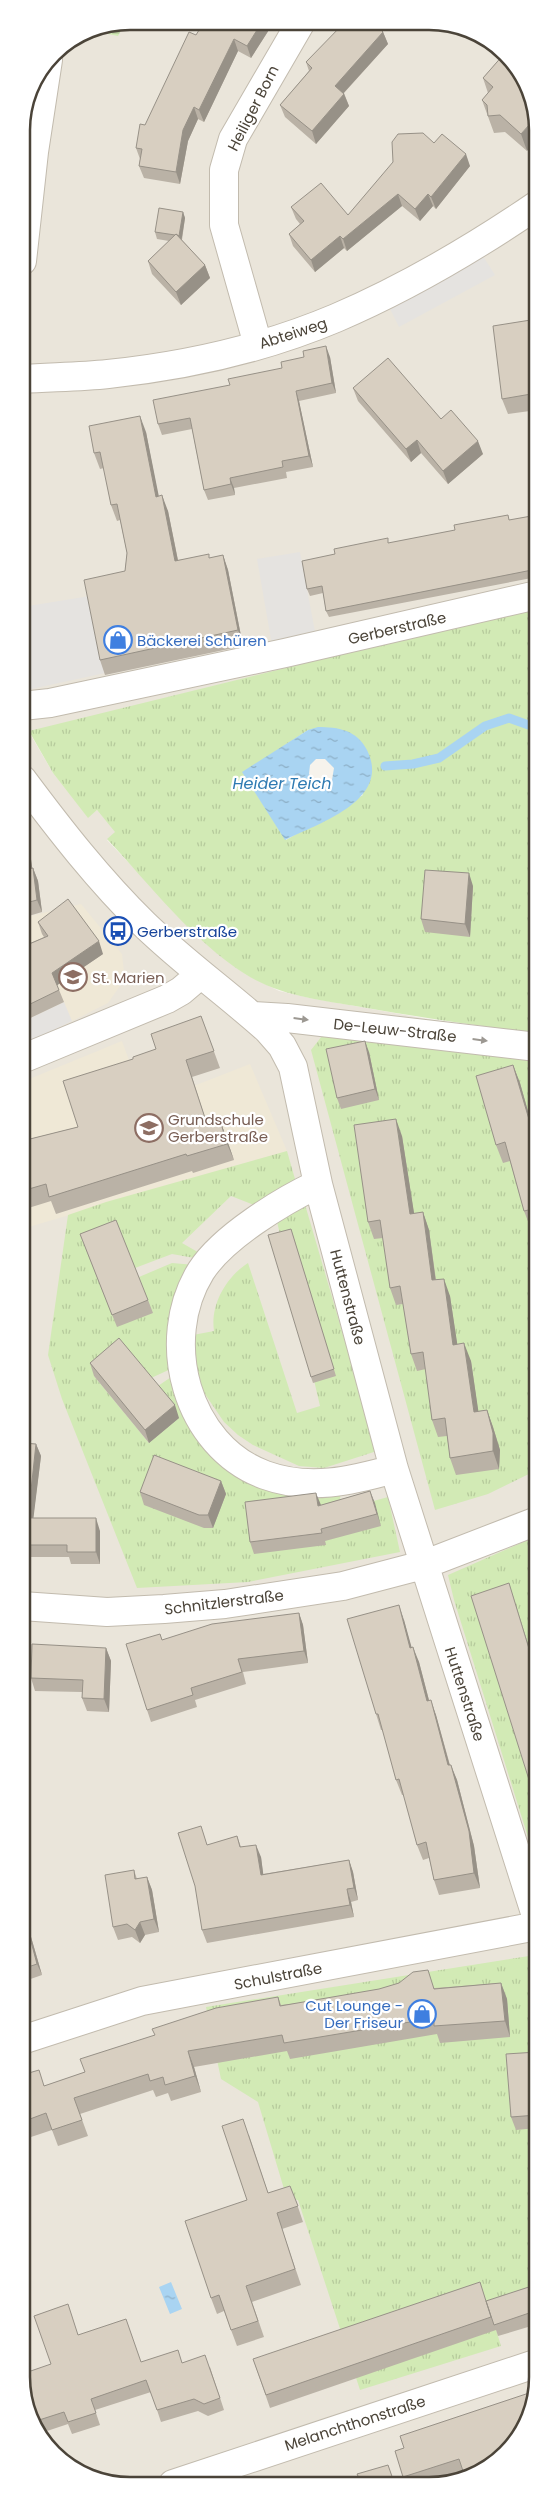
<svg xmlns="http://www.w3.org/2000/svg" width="559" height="2507" viewBox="0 0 559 2507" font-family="Poppins,sans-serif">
<defs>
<pattern id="grass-tufts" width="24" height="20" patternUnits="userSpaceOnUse" patternTransform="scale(1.25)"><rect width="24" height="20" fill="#d2eab5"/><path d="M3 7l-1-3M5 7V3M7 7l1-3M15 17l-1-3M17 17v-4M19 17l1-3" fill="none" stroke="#b6ca9c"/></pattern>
<pattern id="forest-firs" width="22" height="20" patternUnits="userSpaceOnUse" patternTransform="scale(1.25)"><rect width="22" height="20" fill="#d2eab5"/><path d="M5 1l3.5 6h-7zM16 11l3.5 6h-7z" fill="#b6ca9c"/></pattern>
<pattern id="water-ripples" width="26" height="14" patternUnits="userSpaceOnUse" patternTransform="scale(1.25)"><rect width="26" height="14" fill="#a9d4f2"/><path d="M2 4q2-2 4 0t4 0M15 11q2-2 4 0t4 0" fill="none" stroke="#8caec5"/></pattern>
</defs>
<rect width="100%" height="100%" fill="#f6f3ec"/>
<!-- residential -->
<path fill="#eae5da" d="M 130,21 L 451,23 L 511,58 L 537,116 L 537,606 L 29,732 L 53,773 L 88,817 L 97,810 L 116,832 L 107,840 L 199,937 L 245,974 L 279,991 L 310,998 L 439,1021 L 537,1033 L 538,2384 L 511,2449 L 477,2474 L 443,2485 L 108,2484 L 48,2449 L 22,2391 L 21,123 L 30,88 L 53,53 L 89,29 Z"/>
<!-- education -->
<path fill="#efe8d6" d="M 81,904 L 122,954 L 124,972 L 122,983 L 108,1003 L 28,1043 L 22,1027 L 22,918 Z
M 122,1041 L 145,1105 L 250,1064 L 287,1151 L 22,1229 L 22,1082 Z"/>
<!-- grass -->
<path fill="url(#grass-tufts)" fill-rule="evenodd" d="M 537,606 L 537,1033 C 478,1026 419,1017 361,1007 C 321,1000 280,996 245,974 C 193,941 149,884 107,839 L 115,832 L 97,810 L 88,818 L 53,773 L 29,731 ZM 308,730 L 363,795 L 286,840 L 243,773 Z
M 322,1036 L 537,1052 L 537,1085 L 533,1097 L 537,1110 L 537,1470 L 488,1494 L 435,1510 L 311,1050 Z
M 287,1151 L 295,1179 L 259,1207 L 231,1196 L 182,1243 L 203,1255 L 200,1259 L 172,1254 L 135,1268 L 153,1313 L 139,1277 L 172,1263 L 195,1265 L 175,1367 L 149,1379 L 124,1351 L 94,1376 L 149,1443 L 155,1388 L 177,1373 L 207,1441 L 340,1492 L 341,1510 L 388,1497 L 400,1552 L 248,1582 L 137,1588 L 62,1399 L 48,1355 L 68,1215 L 106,1202 Z
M 304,1201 L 377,1451 L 324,1468 L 299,1466 L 253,1445 L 238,1435 L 224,1422 L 194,1378 L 193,1335 L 214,1331 C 210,1305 226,1277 248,1263 L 297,1413 L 320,1406 L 275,1213 Z
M 537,1536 L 537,1866 L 454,1600 L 448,1575 Z
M 529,1956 L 537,1975 L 538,2298 L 491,2313 L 501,2346 L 360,2390 L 298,2200 L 287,2199 L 258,2102 L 221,2079 L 206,2007 Z"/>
<!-- forest -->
<path fill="url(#forest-firs)" d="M 126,22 L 118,36 L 88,30 L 89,29 Z"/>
<!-- parking -->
<path fill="#e5e3e0" d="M 483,256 L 495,275 L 399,327 L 390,309 Z
M 300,552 L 316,637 L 272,645 L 257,559 Z
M 90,596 L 105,673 L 22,691 L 22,607 Z
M 64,1002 L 72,1021 L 28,1043 L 22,1022 Z"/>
<!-- water -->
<path fill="url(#water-ripples)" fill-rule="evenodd" d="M 318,727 C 338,727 357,730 367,750 C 392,800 319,823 285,840 L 242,772 L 308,730 ZM 316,759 L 325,759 L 334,768 L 332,780 L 325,784 L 316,784 L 309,774 L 310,765 Z
M 171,2282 L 182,2309 L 170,2314 L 159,2287 Z"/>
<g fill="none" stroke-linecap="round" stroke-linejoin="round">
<!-- stream -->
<path stroke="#a9d4f2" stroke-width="9" d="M 385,766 L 413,764 L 439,758 L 485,726 L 509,718 L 537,728"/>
<defs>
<path id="minor" d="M 22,261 L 34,152 L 48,60
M 258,345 L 224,225 L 224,170 L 233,139 L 301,22
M 22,379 C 50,377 80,377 108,374 C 185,366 265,348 336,318 C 406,288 474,248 537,205
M 22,706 L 50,703 L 285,653 L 537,595
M 22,779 C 60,830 99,880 144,924 C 183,962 228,994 268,1030 L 282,1046 L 293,1067 L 318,1184 L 394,1469 L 537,1919
M 253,1016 L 287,1018 L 537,1047
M 22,1059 L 167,999 L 181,991 L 201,974
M 318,1184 C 282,1201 223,1237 201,1271 C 158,1340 186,1446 265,1475 C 309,1491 351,1481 394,1469
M 22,1606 L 107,1612 L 164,1609 L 225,1604 L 343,1586 L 423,1565 L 537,1521
M 22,2040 L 142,2001 L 537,1926
M 173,2484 L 538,2363"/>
</defs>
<!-- minor casing -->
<use href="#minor" stroke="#c2bbae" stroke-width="30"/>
<!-- minor -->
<use href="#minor" stroke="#fff" stroke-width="28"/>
</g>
<!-- wall -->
<path fill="#bab2a6" d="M 274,22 L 251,58 L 238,51 L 204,122 L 198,119 L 188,141 L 180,184 L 144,178 L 139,166 L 140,159 L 136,148 L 145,125 L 196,35 Z
M 383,32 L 388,44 L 344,93 L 349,106 L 316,144 L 285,117 L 280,105 L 309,71 L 306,62 Z
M 504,54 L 527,151 L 505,132 L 494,133 L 482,100 L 488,93 L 483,78 Z
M 434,143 L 470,166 L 436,209 L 433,206 L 420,221 L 402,206 L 347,251 L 344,248 L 315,272 L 293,246 L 289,234 L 300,224 L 296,219 L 291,207 L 348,215 Z
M 183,212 L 185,218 L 182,240 L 205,265 L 210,278 L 181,305 L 152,274 L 148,261 L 169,241 L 157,239 L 155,232 Z
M 537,319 L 537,410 L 508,414 L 502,399 Z
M 330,357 L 336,393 L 299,401 L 313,467 L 286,472 L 287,478 L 234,488 L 235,495 L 208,500 L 204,490 L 192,429 L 162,435 L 158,424 L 282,368 Z
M 353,388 L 441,419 L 483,454 L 448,484 L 421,453 L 411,462 L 358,401 Z
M 146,432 L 158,496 L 168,511 L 178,560 L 210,558 L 223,555 L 228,570 L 243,646 L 105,675 L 100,660 L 125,571 L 127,553 L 120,520 L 117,521 L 111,505 L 104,468 L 100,469 L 94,453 Z
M 537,515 L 537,551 L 536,552 L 537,559 L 537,577 L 329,617 L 326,611 L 323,593 L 310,596 L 307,589 L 389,543 Z
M 22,809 L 26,815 L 31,827 L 27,830 L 32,869 L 33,868 L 38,881 L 42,912 L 22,918 Z
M 473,886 L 470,937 L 425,932 L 421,919 Z
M 38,922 L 103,954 L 57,985 L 64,1002 L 22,1022 L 22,947 L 44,937 L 42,934 Z
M 201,1016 L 220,1068 L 192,1077 L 207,1124 L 220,1120 L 226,1137 L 234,1160 L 193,1173 L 192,1171 L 56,1214 L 51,1201 L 22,1210 L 22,1141 L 78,1127 L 133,1059 L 156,1049 Z
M 369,1052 L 379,1100 L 341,1109 L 337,1098 Z
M 513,1065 L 520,1083 L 534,1133 L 537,1132 L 537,1227 L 531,1229 L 524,1211 L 510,1161 L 503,1163 L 496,1145 Z
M 402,1136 L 414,1214 L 423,1212 L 429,1230 L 436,1280 L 450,1296 L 457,1344 L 471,1361 L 478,1411 L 487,1410 L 493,1427 L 500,1450 L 499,1469 L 456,1475 L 450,1458 L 447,1436 L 438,1437 L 432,1420 L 426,1369 L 417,1371 L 411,1354 L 403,1304 L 396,1305 L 390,1288 L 383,1238 L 374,1239 L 368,1222 Z
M 291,1229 L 336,1376 L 313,1383 L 311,1377 Z
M 85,1247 L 148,1300 L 153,1313 L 117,1327 Z
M 90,1363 L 179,1418 L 149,1443 L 94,1376 Z
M 22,1443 L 36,1444 L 41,1456 L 33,1518 L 100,1531 L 100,1564 L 71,1564 L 69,1557 L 29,1557 L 28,1562 L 22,1561 Z
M 221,1481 L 226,1494 L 213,1528 L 204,1528 L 144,1505 L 140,1492 Z
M 370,1491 L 381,1526 L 325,1541 L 326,1545 L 254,1554 L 250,1542 L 321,1505 Z
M 299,1613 L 303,1625 L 308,1663 L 243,1672 L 246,1684 L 195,1700 L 197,1707 L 151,1722 L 147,1710 L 163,1640 Z
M 404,1620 L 411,1647 L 419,1662 L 429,1700 L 436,1715 L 450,1765 L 457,1780 L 474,1846 L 480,1888 L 439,1895 L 434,1880 L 429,1858 L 423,1860 L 417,1845 L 404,1795 L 402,1795 L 396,1780 L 383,1730 L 381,1730 L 376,1714 Z
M 106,1648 L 111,1661 L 109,1712 L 87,1711 L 82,1698 L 82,1692 L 35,1691 L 31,1678 Z
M 237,1836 L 241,1847 L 261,1857 L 263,1874 L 349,1860 L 353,1872 L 358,1900 L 351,1902 L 354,1917 L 207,1943 L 202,1930 L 208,1845 Z
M 134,1870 L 137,1879 L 147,1877 L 152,1890 L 159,1932 L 145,1935 L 140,1943 L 132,1937 L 118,1940 L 113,1927 Z
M 22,1919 L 25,1919 L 29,1930 L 42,1975 L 22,1982 Z
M 501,1983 L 507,1999 L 510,2037 L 440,2043 L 437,2034 L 290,2059 L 287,2051 L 194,2067 L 201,2092 L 171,2101 L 168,2093 L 156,2097 L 153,2090 L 80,2114 L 88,2136 L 58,2146 L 52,2130 L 22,2140 L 22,2075 L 45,2086 L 85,2072 L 278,1997 L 281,2005 L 435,1988 Z
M 537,2052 L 537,2128 L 516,2130 L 511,2117 Z
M 249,2135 L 268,2193 L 296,2201 L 303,2222 L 282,2229 L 301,2285 L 252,2302 L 264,2337 L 237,2346 L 224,2311 L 217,2314 L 211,2298 L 247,2200 Z
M 538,2284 L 538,2324 L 498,2336 L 496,2330 L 270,2408 L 253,2359 L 487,2301 Z
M 79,2335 L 141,2362 L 183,2363 L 210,2367 L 224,2410 L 208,2416 L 198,2411 L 161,2422 L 151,2392 L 95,2410 L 100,2425 L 72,2434 L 68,2424 L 41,2433 L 22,2391 L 51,2364 Z
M 404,2448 L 511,2449 L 477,2474 L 465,2478 L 464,2473 L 428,2485 L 406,2485 L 395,2451 Z"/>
<!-- shaded-wall -->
<path fill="#979187" d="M 262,22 L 274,22 L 251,58 L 247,46 Z
M 383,32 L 388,44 L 339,98 L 335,86 Z
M 234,39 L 238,51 L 204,122 L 199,110 Z
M 344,94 L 349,106 L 316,144 L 312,131 Z
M 194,107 L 198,119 L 188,141 L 180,184 L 176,172 L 183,130 Z
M 537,116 L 537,140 L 527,151 L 521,134 Z
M 466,154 L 470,166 L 436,209 L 431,197 Z
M 398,194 L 402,206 L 347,251 L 343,239 Z
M 428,194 L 433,206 L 420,221 L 415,209 Z
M 183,212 L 185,218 L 181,243 L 179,236 Z
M 340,236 L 344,248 L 315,272 L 311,260 Z
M 205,265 L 210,278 L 181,305 L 176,292 Z
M 326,346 L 330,357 L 336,393 L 332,383 Z
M 296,391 L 299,401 L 313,467 L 309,456 Z
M 140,416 L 146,432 L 162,512 L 156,497 Z
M 417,440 L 421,453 L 411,462 L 406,449 Z
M 478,441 L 483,454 L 448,484 L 443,471 Z
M 230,478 L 234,488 L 235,495 L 231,484 Z
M 162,495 L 168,511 L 181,576 L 175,561 Z
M 533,545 L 537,559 L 537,565 Z
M 223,555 L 228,570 L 243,646 L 238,630 Z
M 26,815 L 31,827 L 27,830 L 34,881 L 29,869 L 22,818 Z
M 33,868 L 38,881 L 42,912 L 37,900 Z
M 469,873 L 473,886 L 470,937 L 465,924 Z
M 99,941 L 103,954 L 56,986 L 52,973 Z
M 365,1041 L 369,1052 L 379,1100 L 375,1089 Z
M 513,1065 L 520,1083 L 537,1143 L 533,1133 Z
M 396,1119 L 402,1136 L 417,1232 L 410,1214 Z
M 220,1120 L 226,1137 L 234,1160 L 227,1144 Z
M 423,1212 L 429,1230 L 438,1298 L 432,1280 Z
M 444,1279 L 450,1296 L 460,1362 L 453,1345 Z
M 464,1343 L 471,1361 L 481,1429 L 474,1412 Z
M 175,1405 L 179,1418 L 149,1443 L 145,1430 Z
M 487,1410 L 493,1427 L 500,1450 L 499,1469 L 493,1451 Z
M 36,1444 L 41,1456 L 32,1530 L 28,1518 Z
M 221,1481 L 226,1494 L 213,1528 L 208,1515 Z
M 370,1491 L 375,1503 L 381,1526 L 377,1514 Z
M 316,1493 L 321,1505 L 318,1506 Z
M 96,1518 L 100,1531 L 100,1564 L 96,1552 Z
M 25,1545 L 29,1557 L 28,1562 L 24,1550 Z
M 509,1583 L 537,1673 L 537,1675 Z
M 399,1605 L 404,1620 L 416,1663 L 410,1648 Z
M 299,1613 L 303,1625 L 308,1663 L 304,1651 Z
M 413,1647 L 419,1662 L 433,1716 L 427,1701 Z
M 106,1648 L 111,1661 L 109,1712 L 104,1699 Z
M 431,1700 L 436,1715 L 454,1781 L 448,1765 Z
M 451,1765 L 457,1780 L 474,1846 L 480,1888 L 474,1873 Z
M 256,1845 L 261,1857 L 265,1887 L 261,1875 Z
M 349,1860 L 353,1872 L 358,1900 L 354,1888 Z
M 147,1877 L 152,1890 L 159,1932 L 154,1919 Z
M 347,1889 L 351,1902 L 354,1917 L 350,1905 Z
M 25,1919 L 29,1930 L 42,1975 L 37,1964 Z
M 140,1922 L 145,1935 L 140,1943 L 135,1930 Z
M 501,1983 L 507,1999 L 510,2037 L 505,2021 Z
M 188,2051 L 194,2067 L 201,2092 L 195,2076 Z"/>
<!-- building -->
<path fill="#d8cfc1" stroke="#979187" d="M 204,22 L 262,22 L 247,46 L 234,39 L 199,110 L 194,107 L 183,130 L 176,172 L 139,166 L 142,149 L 136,148 L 140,124 L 145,125 L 189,32 L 196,35 Z
M 344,23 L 374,23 L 383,32 L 335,86 L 344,94 L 312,131 L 280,105 L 312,68 L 306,62 Z
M 504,54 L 511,58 L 537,116 L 521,134 L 500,115 L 488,116 L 487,105 L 482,100 L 493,87 L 483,78 Z
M 423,133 L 434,143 L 442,134 L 466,154 L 431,197 L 428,194 L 415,209 L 398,194 L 343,239 L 340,236 L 311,260 L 289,234 L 304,221 L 291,207 L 321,183 L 348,215 L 393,162 L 392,142 L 398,134 Z
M 159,208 L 183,212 L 179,236 L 176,234 L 175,235 L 155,232 Z
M 176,234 L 205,265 L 176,292 L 148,261 Z
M 537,319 L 537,393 L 502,399 L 493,326 Z
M 326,346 L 332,383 L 296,391 L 309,456 L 282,461 L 283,467 L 230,478 L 231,484 L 204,490 L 190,418 L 158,424 L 153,400 L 230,385 L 228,379 L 282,368 L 281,362 L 304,357 L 303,351 Z
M 388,358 L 441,419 L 451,410 L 478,441 L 443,471 L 417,440 L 406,449 L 353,388 Z
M 140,416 L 156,497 L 162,495 L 175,561 L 209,554 L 209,558 L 223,555 L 238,630 L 100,660 L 84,580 L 125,571 L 127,553 L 117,504 L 111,505 L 100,452 L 94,453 L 89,426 Z
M 508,515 L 509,520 L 537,515 L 537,544 L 533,545 L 537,565 L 537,569 L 326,611 L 322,586 L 307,589 L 302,561 L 335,554 L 334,549 L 388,538 L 388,543 L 455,530 L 454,525 Z
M 22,809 L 26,815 L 22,818 L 29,869 L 33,868 L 37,900 L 22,904 Z
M 425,870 L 469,873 L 465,924 L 421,919 Z
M 68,899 L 99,941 L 52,973 L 59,990 L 22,1008 L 22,947 L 48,936 L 38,922 Z
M 201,1016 L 214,1051 L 186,1060 L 207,1124 L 220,1120 L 227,1144 L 187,1156 L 186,1154 L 49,1197 L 46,1184 L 22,1191 L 22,1141 L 78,1127 L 63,1081 L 133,1059 L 133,1057 L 156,1049 L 151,1034 Z
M 365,1041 L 375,1089 L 337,1098 L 326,1049 Z
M 513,1065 L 533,1133 L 537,1132 L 537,1224 L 533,1209 L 524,1211 L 505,1142 L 496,1145 L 476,1076 Z
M 396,1119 L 410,1214 L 423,1212 L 432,1280 L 444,1279 L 453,1345 L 464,1343 L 474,1412 L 487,1410 L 493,1433 L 493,1451 L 450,1458 L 445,1418 L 432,1420 L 423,1352 L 411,1354 L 400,1286 L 390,1288 L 380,1220 L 368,1222 L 354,1125 Z
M 116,1220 L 148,1300 L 112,1315 L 80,1234 Z
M 291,1229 L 334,1369 L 311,1377 L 268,1235 Z
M 119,1338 L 175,1405 L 145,1430 L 90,1363 Z
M 22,1443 L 36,1444 L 28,1518 L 96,1518 L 96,1552 L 67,1552 L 67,1545 L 25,1545 L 24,1550 L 22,1550 Z
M 154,1455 L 221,1481 L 208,1515 L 199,1515 L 140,1492 Z
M 370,1491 L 377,1514 L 321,1529 L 322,1533 L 250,1542 L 245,1502 L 316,1493 L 318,1506 Z
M 509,1583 L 537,1675 L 537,1805 L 471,1596 Z
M 399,1605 L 410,1648 L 413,1647 L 427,1701 L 431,1700 L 448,1765 L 451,1765 L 469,1831 L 474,1873 L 434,1880 L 426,1842 L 417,1845 L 399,1779 L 396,1780 L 378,1714 L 376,1714 L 347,1619 Z
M 299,1613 L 304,1651 L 238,1659 L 242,1672 L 191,1688 L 193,1695 L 147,1710 L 126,1644 L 160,1634 L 162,1640 L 212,1624 Z
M 32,1644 L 106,1648 L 104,1699 L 82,1698 L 83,1680 L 31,1678 Z
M 201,1826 L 207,1845 L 237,1836 L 240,1847 L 256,1845 L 261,1875 L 349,1860 L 354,1888 L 347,1889 L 350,1905 L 202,1930 L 195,1886 L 178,1833 Z
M 134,1870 L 135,1879 L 147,1877 L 154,1919 L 140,1922 L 135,1930 L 127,1924 L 113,1927 L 105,1875 Z
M 22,1919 L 25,1919 L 37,1964 L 22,1969 Z
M 428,1970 L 434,1989 L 501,1983 L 505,2021 L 434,2026 L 434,2018 L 284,2043 L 282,2035 L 188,2051 L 195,2076 L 165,2085 L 163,2077 L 150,2081 L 148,2074 L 74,2098 L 82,2120 L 52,2130 L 46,2113 L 22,2122 L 22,2075 L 39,2070 L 44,2086 L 85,2072 L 80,2059 L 155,2035 L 152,2029 L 216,2008 L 278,1997 L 280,2006 L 379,1989 L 399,1983 L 413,1972 Z
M 537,2052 L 537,2115 L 511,2117 L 506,2054 Z
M 243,2119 L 268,2193 L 290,2186 L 298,2206 L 277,2213 L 295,2269 L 246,2286 L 258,2321 L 231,2330 L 219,2295 L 211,2298 L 185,2221 L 247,2200 L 222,2126 Z
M 535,2143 L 537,2143 L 537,2184 Z
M 480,2282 L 491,2317 L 266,2395 L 253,2359 Z
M 538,2284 L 538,2310 L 494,2325 L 486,2301 Z
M 68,2304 L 78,2335 L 126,2319 L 141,2362 L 178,2350 L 182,2363 L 205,2355 L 220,2398 L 204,2404 L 194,2399 L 157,2410 L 146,2380 L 91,2399 L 96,2413 L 68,2422 L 64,2412 L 36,2421 L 22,2391 L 22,2374 L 51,2364 L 34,2316 Z
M 535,2391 L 511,2449 L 496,2460 L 463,2471 L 459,2459 L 403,2477 L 395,2451 L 404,2448 L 400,2436 Z
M 388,2465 L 395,2485 L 340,2484 L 339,2482 L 358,2476 L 357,2474 Z"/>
<!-- one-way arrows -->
<defs><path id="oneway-solid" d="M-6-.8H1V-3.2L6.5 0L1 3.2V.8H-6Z" transform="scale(1.25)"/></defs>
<g fill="#9c9892">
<use href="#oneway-solid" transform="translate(301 1019) rotate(7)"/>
<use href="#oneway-solid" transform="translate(480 1040) rotate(7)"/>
</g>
<!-- icons -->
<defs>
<symbol id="shop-ring" viewBox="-11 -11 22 22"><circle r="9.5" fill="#fff" stroke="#3f7fe0" stroke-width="1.5"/><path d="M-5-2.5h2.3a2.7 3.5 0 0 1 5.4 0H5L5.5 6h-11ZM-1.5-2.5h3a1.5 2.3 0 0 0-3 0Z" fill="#3f7fe0"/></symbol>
<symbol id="bus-ring" viewBox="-11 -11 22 22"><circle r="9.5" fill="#fff" stroke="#1a4fb4" stroke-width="1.5"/><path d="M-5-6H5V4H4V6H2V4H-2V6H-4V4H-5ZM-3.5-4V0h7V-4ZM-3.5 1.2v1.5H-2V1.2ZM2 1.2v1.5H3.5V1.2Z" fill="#1a4fb4"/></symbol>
<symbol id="school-ring" viewBox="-11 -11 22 22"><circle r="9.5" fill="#fff" stroke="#8d6e63" stroke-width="1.5"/><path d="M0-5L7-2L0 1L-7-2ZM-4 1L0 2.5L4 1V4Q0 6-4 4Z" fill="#8d6e63"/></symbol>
</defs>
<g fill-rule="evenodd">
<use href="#shop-ring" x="102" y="624" width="32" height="32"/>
<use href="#bus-ring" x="102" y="915" width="32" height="32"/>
<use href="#school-ring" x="57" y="961" width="32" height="32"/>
<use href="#school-ring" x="133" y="1112" width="32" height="32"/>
<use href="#shop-ring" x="406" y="1998" width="32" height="32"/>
</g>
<g text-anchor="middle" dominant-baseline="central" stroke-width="4.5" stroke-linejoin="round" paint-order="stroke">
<!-- street labels -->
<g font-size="15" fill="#4b4439" stroke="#fff">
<text transform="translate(253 108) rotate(-63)">Heiliger Born</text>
<text transform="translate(293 333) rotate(-18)">Abteiweg</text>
<text transform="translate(397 628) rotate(-13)">Gerberstraße</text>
<text transform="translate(395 1030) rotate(6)">De-Leuw-Straße</text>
<text transform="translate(348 1297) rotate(75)">Huttenstraße</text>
<text transform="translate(224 1602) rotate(-7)">Schnitzlerstraße</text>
<text transform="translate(465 1694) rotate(72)">Huttenstraße</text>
<text transform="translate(278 1976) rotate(-11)">Schulstraße</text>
<text transform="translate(355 2423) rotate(-18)">Melanchthonstraße</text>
</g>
<!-- shop labels -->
<g font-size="15" fill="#366cbe" stroke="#fff" text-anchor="start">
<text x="137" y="640">Bäckerei Schüren</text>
<text x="403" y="2005" text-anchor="end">Cut Lounge -<tspan x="403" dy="17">Der Friseur</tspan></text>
</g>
<!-- transit labels -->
<g font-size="15" fill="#164399" stroke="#fff" text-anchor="start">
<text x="137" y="931">Gerberstraße</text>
</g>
<!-- education labels -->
<g font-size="15" fill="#785e54" stroke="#fff" text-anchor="start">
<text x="92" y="977">St. Marien</text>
<text x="168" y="1119">Grundschule<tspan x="168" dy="17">Gerberstraße</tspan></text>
</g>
<!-- water labels -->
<g font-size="16" font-style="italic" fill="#2e7ab2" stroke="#fff">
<text x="282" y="783">Heider Teich</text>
</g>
</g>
<!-- crop -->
<path d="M0 0H559V2507H0ZM130 30H429A100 100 0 0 1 529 130V2377A100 100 0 0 1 429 2477H130A100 100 0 0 1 30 2377V130A100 100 0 0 1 130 30Z" fill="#fff" fill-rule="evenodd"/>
<path fill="none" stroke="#4b4439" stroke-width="2.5" d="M130 30H429A100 100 0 0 1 529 130V2377A100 100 0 0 1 429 2477H130A100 100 0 0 1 30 2377V130A100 100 0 0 1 130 30Z"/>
</svg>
